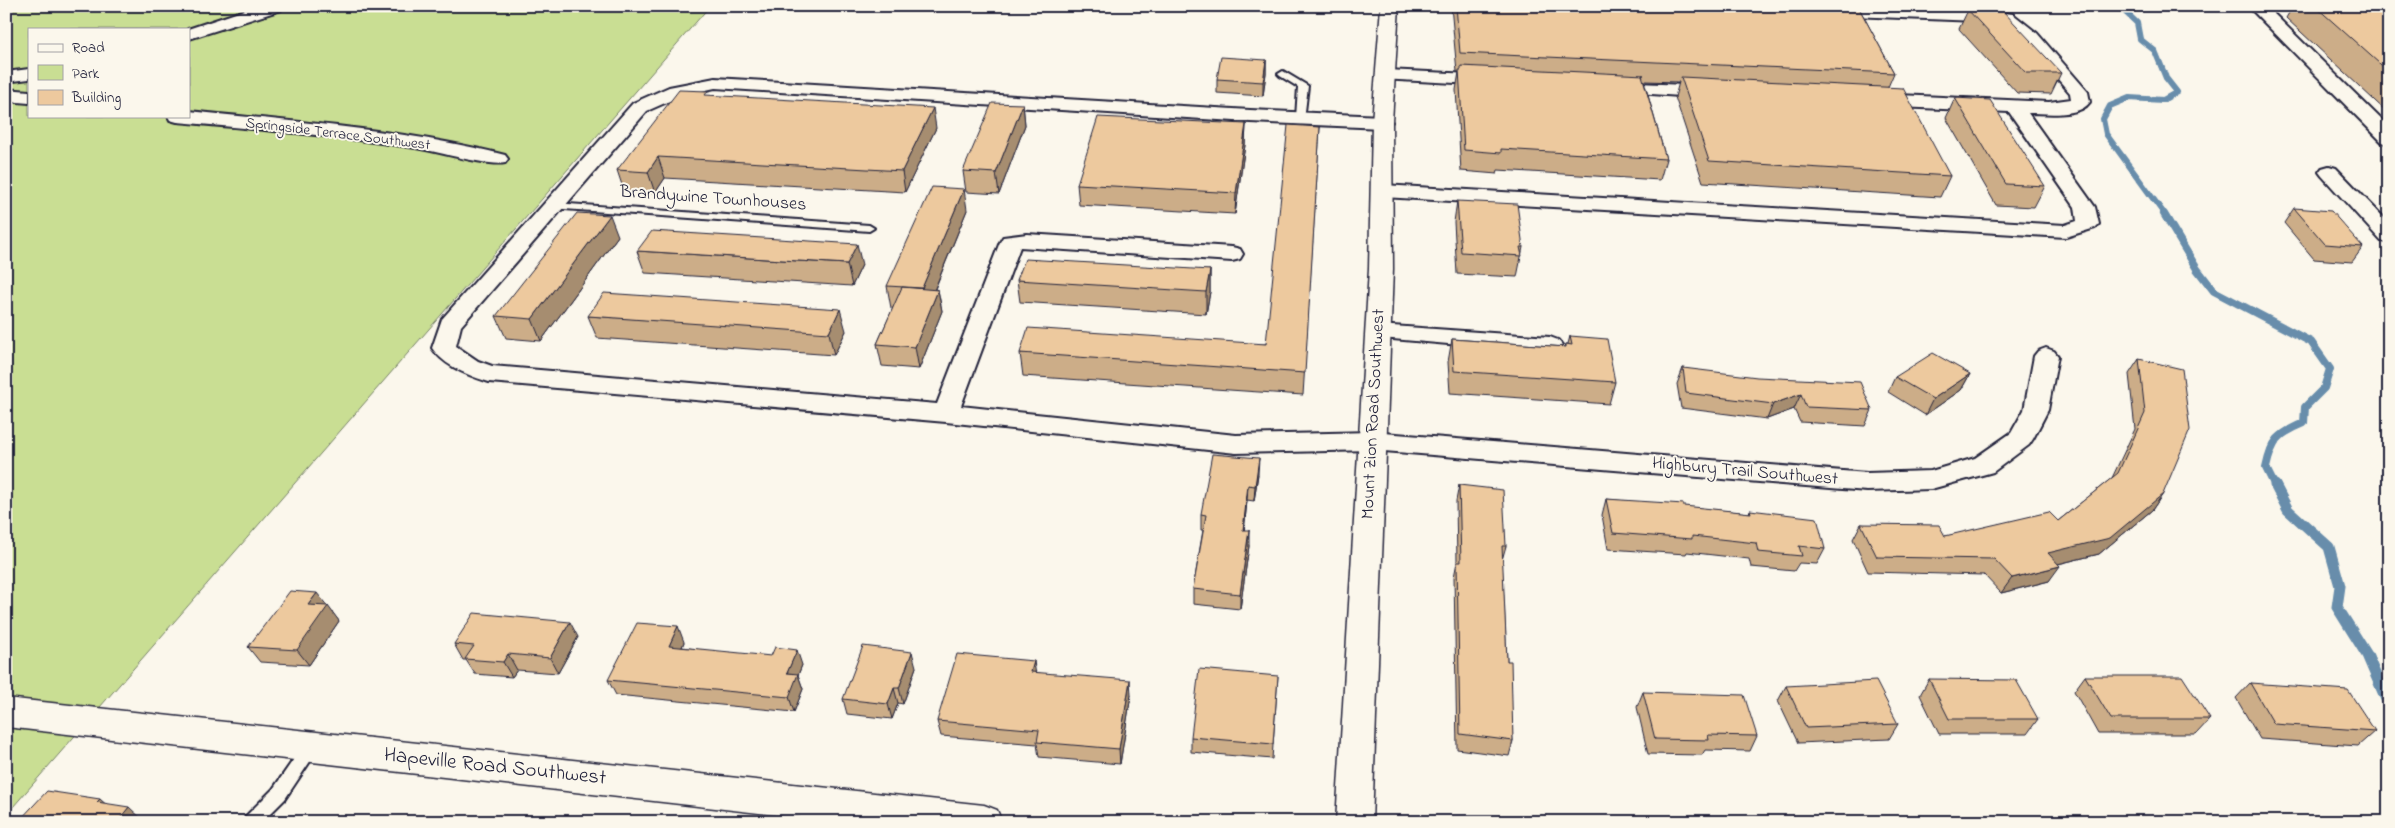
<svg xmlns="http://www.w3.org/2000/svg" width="2395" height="828" viewBox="0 0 2395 828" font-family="'Indie Flower',sans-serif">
<rect width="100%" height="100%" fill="#fbf7ec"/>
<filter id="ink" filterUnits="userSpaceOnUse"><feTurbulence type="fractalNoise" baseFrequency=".02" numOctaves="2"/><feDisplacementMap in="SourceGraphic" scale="10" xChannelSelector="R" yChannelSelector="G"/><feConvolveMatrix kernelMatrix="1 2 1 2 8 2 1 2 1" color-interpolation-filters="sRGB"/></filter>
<g filter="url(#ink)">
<!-- green -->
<path fill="#c9de93" stroke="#768067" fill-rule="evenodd" d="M 6,6 L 710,6 L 6,815 ZM 29,29 L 189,29 L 189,116 L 29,116 Z"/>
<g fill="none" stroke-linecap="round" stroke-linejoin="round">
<!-- stream-far2 -->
<path stroke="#678dab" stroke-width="6" d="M 2119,6 L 2137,23 L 2140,39 L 2155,51 L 2166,78 L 2177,92 L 2163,100 L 2129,98 L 2110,106 L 2103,119 L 2106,134 L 2165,215"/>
<!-- stream-far1 -->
<path stroke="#678dab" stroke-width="8" d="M 2164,214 L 2197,269 L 2214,291 L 2311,342 L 2330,369 L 2324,388 L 2305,407 L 2304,423 C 2278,434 2272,440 2266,468 L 2275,486"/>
<!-- stream -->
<path stroke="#678dab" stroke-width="11" d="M 2275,485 L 2288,510 L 2329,547 L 2340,586 L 2337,607 L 2367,655 L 2389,706"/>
<defs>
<path id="lane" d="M 1283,71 L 1308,86 L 1304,120 L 1301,121 L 1296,118 L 1298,87 L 1280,76 L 1278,74 Z
M 554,203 L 869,225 L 874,228 L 869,231 L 550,208 L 549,206 Z
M 311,741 L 317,743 L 319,748 L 285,799 L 262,822 L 243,822 L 245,817 L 273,789 L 305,743 Z"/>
<path id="street" d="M 257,6 L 283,6 L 281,10 L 189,39 L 188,29 Z
M 1821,6 L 1986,10 L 2013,14 L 2037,33 L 2088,92 L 2090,102 C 2079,118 2045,113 2028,113 L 2095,207 L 2099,224 L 2095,228 L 2066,237 L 1383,197 L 1376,195 L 1373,191 L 1376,187 L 1383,185 L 2065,225 L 2077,221 L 2075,207 L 2009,112 L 1877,106 L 1870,104 L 1868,100 L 1870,96 L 1877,94 L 2049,102 L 2071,99 L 2070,93 L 2025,41 L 2002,22 L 1826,15 L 1820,14 L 1818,10 Z
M 2248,6 L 2266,6 L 2389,127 L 2389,144 L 2382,142 Z
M 29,69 L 29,79 L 6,82 L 6,72 Z
M 1386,70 L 1493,75 L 1499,76 L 1502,80 L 1499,84 L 1493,85 L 1380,79 L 1377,75 L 1380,71 Z
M 715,78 L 1250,110 L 1382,116 L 1389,118 L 1392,122 L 1389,126 L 1382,128 L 1250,122 L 715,88 L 683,95 L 647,111 L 461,326 L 456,346 L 478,361 L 492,366 L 937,404 L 1000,242 L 1003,237 L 1027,234 L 1232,247 L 1240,249 L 1243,254 L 1240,259 L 1232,261 L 1020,247 L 961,406 L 1236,435 L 1372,432 L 1867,473 L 1931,471 L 1975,458 L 2011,433 L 2024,410 L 2034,356 L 2038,351 L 2046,348 L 2054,351 L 2058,356 L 2048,410 L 2033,439 L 2029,445 L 1993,472 L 1931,489 L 1867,491 L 1372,450 L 1236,453 L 946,422 L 489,382 C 469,376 444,366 432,348 L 442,319 L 633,103 L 669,87 Z
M 1613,82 L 1710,86 L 1717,88 L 1719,92 L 1717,96 L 1710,98 L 1607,91 L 1604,87 L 1607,83 Z
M 6,89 L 29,91 L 29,103 L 6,101 Z
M 189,111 C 295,122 401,129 505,155 L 508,159 L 505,163 C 490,167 435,151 416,148 C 336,136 257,129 177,122 L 170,120 L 168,116 L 189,116 Z
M 2329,166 L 2336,168 L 2389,223 L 2389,242 L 2381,241 L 2322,176 L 2319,172 L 2322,168 Z
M 1378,325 L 1550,337 L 1558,340 L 1562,345 L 1558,350 L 1550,353 L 1370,337 L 1366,332 L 1370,327 Z"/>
<path id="secondary" d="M 1381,6 L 1399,6 L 1392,122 L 1393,269 L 1372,822 L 1336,822 L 1369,269 L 1372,122 Z
M 6,698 L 984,805 L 997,810 L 1002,822 L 837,822 L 6,727 Z"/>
</defs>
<!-- lane casing -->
<use href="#lane" stroke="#22223b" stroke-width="4"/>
<!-- street casing -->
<use href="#street" stroke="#22223b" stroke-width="4"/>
<!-- secondary casing -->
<use href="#secondary" stroke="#22223b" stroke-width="3"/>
<!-- lane -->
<use href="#lane" fill="#fbf7ec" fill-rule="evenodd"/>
<!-- street -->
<use href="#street" fill="#fbf7ec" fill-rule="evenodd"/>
<!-- secondary -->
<use href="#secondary" fill="#fbf7ec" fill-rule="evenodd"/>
</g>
<!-- wall -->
<path fill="#ccad88" stroke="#22223b" d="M 1451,6 L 1860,6 L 1859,8 L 1894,73 L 1888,87 L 1950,176 L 1940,197 L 1703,182 L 1675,97 L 1679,82 L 1644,81 L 1666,159 L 1660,180 L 1498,170 L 1497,174 L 1461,171 L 1456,90 L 1459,72 L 1457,72 Z
M 2293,6 L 2389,6 L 2389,114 L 2286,18 Z
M 1968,10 L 2061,73 L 2051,94 L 2017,93 L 1959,29 Z
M 1266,60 L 1266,73 L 1263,96 L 1217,93 L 1217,79 Z
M 709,96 L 936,128 L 905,192 L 665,178 L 655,193 L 624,191 L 617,170 Z
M 1955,98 L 2045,186 L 2034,207 L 1996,205 L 1946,118 Z
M 1023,104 L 1025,125 L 999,194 L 966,192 L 963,171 Z
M 1246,124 L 1245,145 L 1235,214 L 1079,205 L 1077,184 Z
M 1320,127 L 1303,395 L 1023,376 L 1020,353 L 1266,344 Z
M 1457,201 L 1523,247 L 1517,277 L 1457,274 L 1454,222 Z
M 2294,208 L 2363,247 L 2352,262 L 2314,259 L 2284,223 Z
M 967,210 L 935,289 L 938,290 L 942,311 L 919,369 L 882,366 L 877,344 L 893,308 L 891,308 L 887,286 Z
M 618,236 L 541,341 L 506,338 L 496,316 Z
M 637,251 L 862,265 L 852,286 L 645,273 Z
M 1210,270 L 1210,292 L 1206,314 L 1020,302 L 1017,280 Z
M 588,316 L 846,331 L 834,355 L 597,338 Z
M 1570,336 L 1615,382 L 1609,404 L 1450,393 L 1448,362 L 1452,339 L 1565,347 L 1566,344 L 1568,344 Z
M 2139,359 L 2163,494 L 2152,510 L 2099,554 L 2058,564 L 2049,581 L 2001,593 L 1984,575 L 1868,572 L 1853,539 L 1861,524 L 1945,536 L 2058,521 L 2112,478 L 2135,429 L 2129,374 Z
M 1683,368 L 1872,410 L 1865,426 L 1800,422 L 1794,409 L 1767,419 L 1681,408 L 1677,384 Z
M 1970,374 L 1961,390 L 1925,415 L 1888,392 L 1895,377 Z
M 1258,474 L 1254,501 L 1247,500 L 1244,530 L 1249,546 L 1240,609 L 1193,604 L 1193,589 L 1203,530 L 1201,530 L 1201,514 Z
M 1459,485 L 1506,546 L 1502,560 L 1507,661 L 1513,741 L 1509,756 L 1457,749 L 1454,577 L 1457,562 L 1456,501 Z
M 1606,499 L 1749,513 L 1750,510 L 1825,549 L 1817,564 L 1799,563 L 1794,571 L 1751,567 L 1749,559 L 1687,552 L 1686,554 L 1608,549 L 1602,515 Z
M 327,606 L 339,621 L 309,665 L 260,662 L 248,647 Z
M 578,637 L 558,673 L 517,670 L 512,677 L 475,674 L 466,660 L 463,660 L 454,644 Z
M 684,642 L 682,647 L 802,665 L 798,675 L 803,689 L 794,712 L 616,695 L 608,680 Z
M 916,667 L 903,704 L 898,703 L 892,719 L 847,714 L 843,699 Z
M 1035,672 L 1131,695 L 1120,764 L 1039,757 L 1037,744 L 941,736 L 937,721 Z
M 1278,676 L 1272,759 L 1191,752 L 1191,737 Z
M 2085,676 L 2210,719 L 2196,734 L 2098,734 L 2074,691 Z
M 1929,679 L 2038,719 L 2027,734 L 1939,734 L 1920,695 Z
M 2250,683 L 2375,731 L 2358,746 L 2260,739 L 2236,698 Z
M 1786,686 L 1898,724 L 1889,739 L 1798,743 L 1778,701 Z
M 1643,692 L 1757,736 L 1750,751 L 1705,750 L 1702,755 L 1648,754 L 1637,707 Z"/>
<!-- shaded-wall -->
<path fill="#a68d6f" stroke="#22223b" d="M 1266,60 L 1266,73 L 1263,96 L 1263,82 Z
M 1023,104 L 1025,125 L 999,194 L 996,173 Z
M 933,108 L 936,128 L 905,192 L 902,171 Z
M 1246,124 L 1245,145 L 1235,214 L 1236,193 Z
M 658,157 L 665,178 L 655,193 L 648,172 Z
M 964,189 L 967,210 L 926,310 L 922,288 Z
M 610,215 L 618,236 L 541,341 L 532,319 Z
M 857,244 L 862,265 L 852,286 L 847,264 Z
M 1210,270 L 1210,292 L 1206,314 L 1206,292 Z
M 938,290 L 942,311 L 919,369 L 915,347 Z
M 840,309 L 846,331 L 834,355 L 829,333 Z
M 1970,374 L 1961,390 L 1925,415 L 1933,399 Z
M 1801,394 L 1794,409 L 1767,419 L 1773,404 Z
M 1259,458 L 1258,474 L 1254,501 L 1255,486 Z
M 1248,485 L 1247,500 L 1243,545 L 1243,530 Z
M 2163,494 L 2152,510 L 2099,554 L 2037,569 L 2048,553 Z
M 1249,530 L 1249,546 L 1240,609 L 1240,594 Z
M 2060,566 L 2049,581 L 2001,593 L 2012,578 Z
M 317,593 L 328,607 L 328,606 L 339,621 L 309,665 L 297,650 L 308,605 Z
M 570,622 L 578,637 L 558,673 L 550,658 Z
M 678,626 L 684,642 L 676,661 L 669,646 Z
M 797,650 L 802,665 L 798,675 L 803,689 L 794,712 L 789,697 L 787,673 Z
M 912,652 L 916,667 L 903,704 L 899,688 Z
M 508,654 L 517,670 L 512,677 L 503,662 Z
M 1034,661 L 1036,676 L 1031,672 Z
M 1130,680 L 1131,695 L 1120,764 L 1119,749 Z
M 894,688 L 898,703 L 892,719 L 888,704 Z
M 100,799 L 120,817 L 129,807 L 145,822 L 117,822 L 97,802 Z"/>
<!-- building -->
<path fill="#edc99e" stroke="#22223b" d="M 1456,6 L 1858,6 L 1894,73 L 1460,53 Z
M 2315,6 L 2389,6 L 2389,72 Z
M 1968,10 L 2002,10 L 2061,73 L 2026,73 Z
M 1221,57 L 1266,60 L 1263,82 L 1217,79 Z
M 1461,66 L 1644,75 L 1642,75 L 1666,159 L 1501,149 L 1501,153 L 1464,150 L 1459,70 L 1461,70 Z
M 1681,77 L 1903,88 L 1950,176 L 1709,161 Z
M 679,90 L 708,91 L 705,95 L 933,108 L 902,171 L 658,157 L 648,172 L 617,170 Z
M 1955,98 L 1990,100 L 2045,186 L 2006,184 Z
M 992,103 L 1023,104 L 996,173 L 963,171 Z
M 1098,117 L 1246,124 L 1236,193 L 1077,184 Z
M 1288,125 L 1320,127 L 1305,373 L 1020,353 L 1028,328 L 1266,344 Z
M 932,187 L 964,189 L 922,288 L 887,286 Z
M 1457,201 L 1517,204 L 1523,247 L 1520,247 L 1522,256 L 1461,252 Z
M 2294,208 L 2331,211 L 2363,247 L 2325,244 Z
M 577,213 L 610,215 L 532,319 L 496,316 Z
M 652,231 L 857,244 L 847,264 L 637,251 Z
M 1025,259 L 1210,270 L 1206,292 L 1017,280 Z
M 902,287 L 938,290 L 915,347 L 877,344 Z
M 604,293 L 840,309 L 829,333 L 588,316 Z
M 1570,336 L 1607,339 L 1615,382 L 1454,371 L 1452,339 L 1566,347 L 1566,344 L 1572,345 Z
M 1933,353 L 1970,374 L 1933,399 L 1895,377 Z
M 2139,359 L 2182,369 L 2190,430 L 2163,494 L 2110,538 L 2048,553 L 2060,566 L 2012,578 L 1994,559 L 1877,557 L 1861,524 L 1939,525 L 1945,536 L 2049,512 L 2058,521 L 2118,473 L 2145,413 Z
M 1683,368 L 1757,377 L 1860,382 L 1872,410 L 1806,407 L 1801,394 L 1773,404 L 1686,393 Z
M 1212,454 L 1259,458 L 1255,486 L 1248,485 L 1243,530 L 1249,530 L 1240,594 L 1193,589 L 1206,515 L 1201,514 Z
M 1459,485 L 1503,490 L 1506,546 L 1502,546 L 1507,661 L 1511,661 L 1513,741 L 1460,734 L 1457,562 L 1461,562 Z
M 1606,499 L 1684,504 L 1684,506 L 1751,513 L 1750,510 L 1817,518 L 1825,549 L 1799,546 L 1802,556 L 1758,552 L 1756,543 L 1692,536 L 1692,539 L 1613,533 Z
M 290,591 L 317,593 L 308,605 L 328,606 L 297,650 L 248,647 Z
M 474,613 L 570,622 L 550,658 L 508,654 L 503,662 L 465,659 L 474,646 L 454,644 Z
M 637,623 L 678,626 L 669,646 L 771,656 L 775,647 L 797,650 L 787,673 L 798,674 L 789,697 L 608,680 Z
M 863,646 L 912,652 L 899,688 L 894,688 L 888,704 L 843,699 Z
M 957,654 L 1034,661 L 1031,672 L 1130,680 L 1119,749 L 1037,742 L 1039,730 L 937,721 Z
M 1199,669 L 1278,676 L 1273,744 L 1191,737 Z
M 2085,676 L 2182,676 L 2210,719 L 2111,719 Z
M 1929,679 L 2016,680 L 2038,719 L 1949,719 Z
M 1876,681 L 1898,724 L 1806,728 L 1786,686 Z
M 2250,683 L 2348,690 L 2375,731 L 2274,724 Z
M 1643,692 L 1744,695 L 1757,736 L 1708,735 L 1709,740 L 1655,739 Z
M 47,791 L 100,799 L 97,802 L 129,807 L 117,822 L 18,822 Z"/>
</g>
<g text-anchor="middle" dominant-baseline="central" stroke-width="4" stroke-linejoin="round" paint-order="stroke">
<!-- far-street labels -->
<g font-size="15" fill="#22223b" stroke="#fbf7ec">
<text transform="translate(338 134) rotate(7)">Springside Terrace Southwest</text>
</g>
<!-- street labels -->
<g font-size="18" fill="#22223b" stroke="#fbf7ec">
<text transform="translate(713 199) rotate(4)">Brandywine Townhouses</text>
<text transform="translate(1374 414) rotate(-87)">Mount Zion Road Southwest</text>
<text transform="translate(1745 472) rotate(5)">Highbury Trail Southwest</text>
</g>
<!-- near-street labels -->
<g font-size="21" fill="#22223b" stroke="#fbf7ec">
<text transform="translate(495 767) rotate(6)">Hapeville Road Southwest</text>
</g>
</g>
<!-- margin -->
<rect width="2395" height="828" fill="none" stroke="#fbf7ec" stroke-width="25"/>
<rect x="12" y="12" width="2370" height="803" fill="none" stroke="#22223b" stroke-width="2" filter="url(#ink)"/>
<!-- legend -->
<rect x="28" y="28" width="162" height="90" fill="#fbf7ec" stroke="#a4a2a5"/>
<rect x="38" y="44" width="25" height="8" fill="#fbf7ec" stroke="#a4a2a5"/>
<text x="72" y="52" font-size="15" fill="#22223b">Road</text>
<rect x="38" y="65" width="25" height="15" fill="#c9de93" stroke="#a4a2a5"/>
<text x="72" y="78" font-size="15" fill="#22223b">Park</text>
<rect x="38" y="90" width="25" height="15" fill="#edc99e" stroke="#a4a2a5"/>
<text x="72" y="102" font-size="15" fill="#22223b">Building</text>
</svg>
